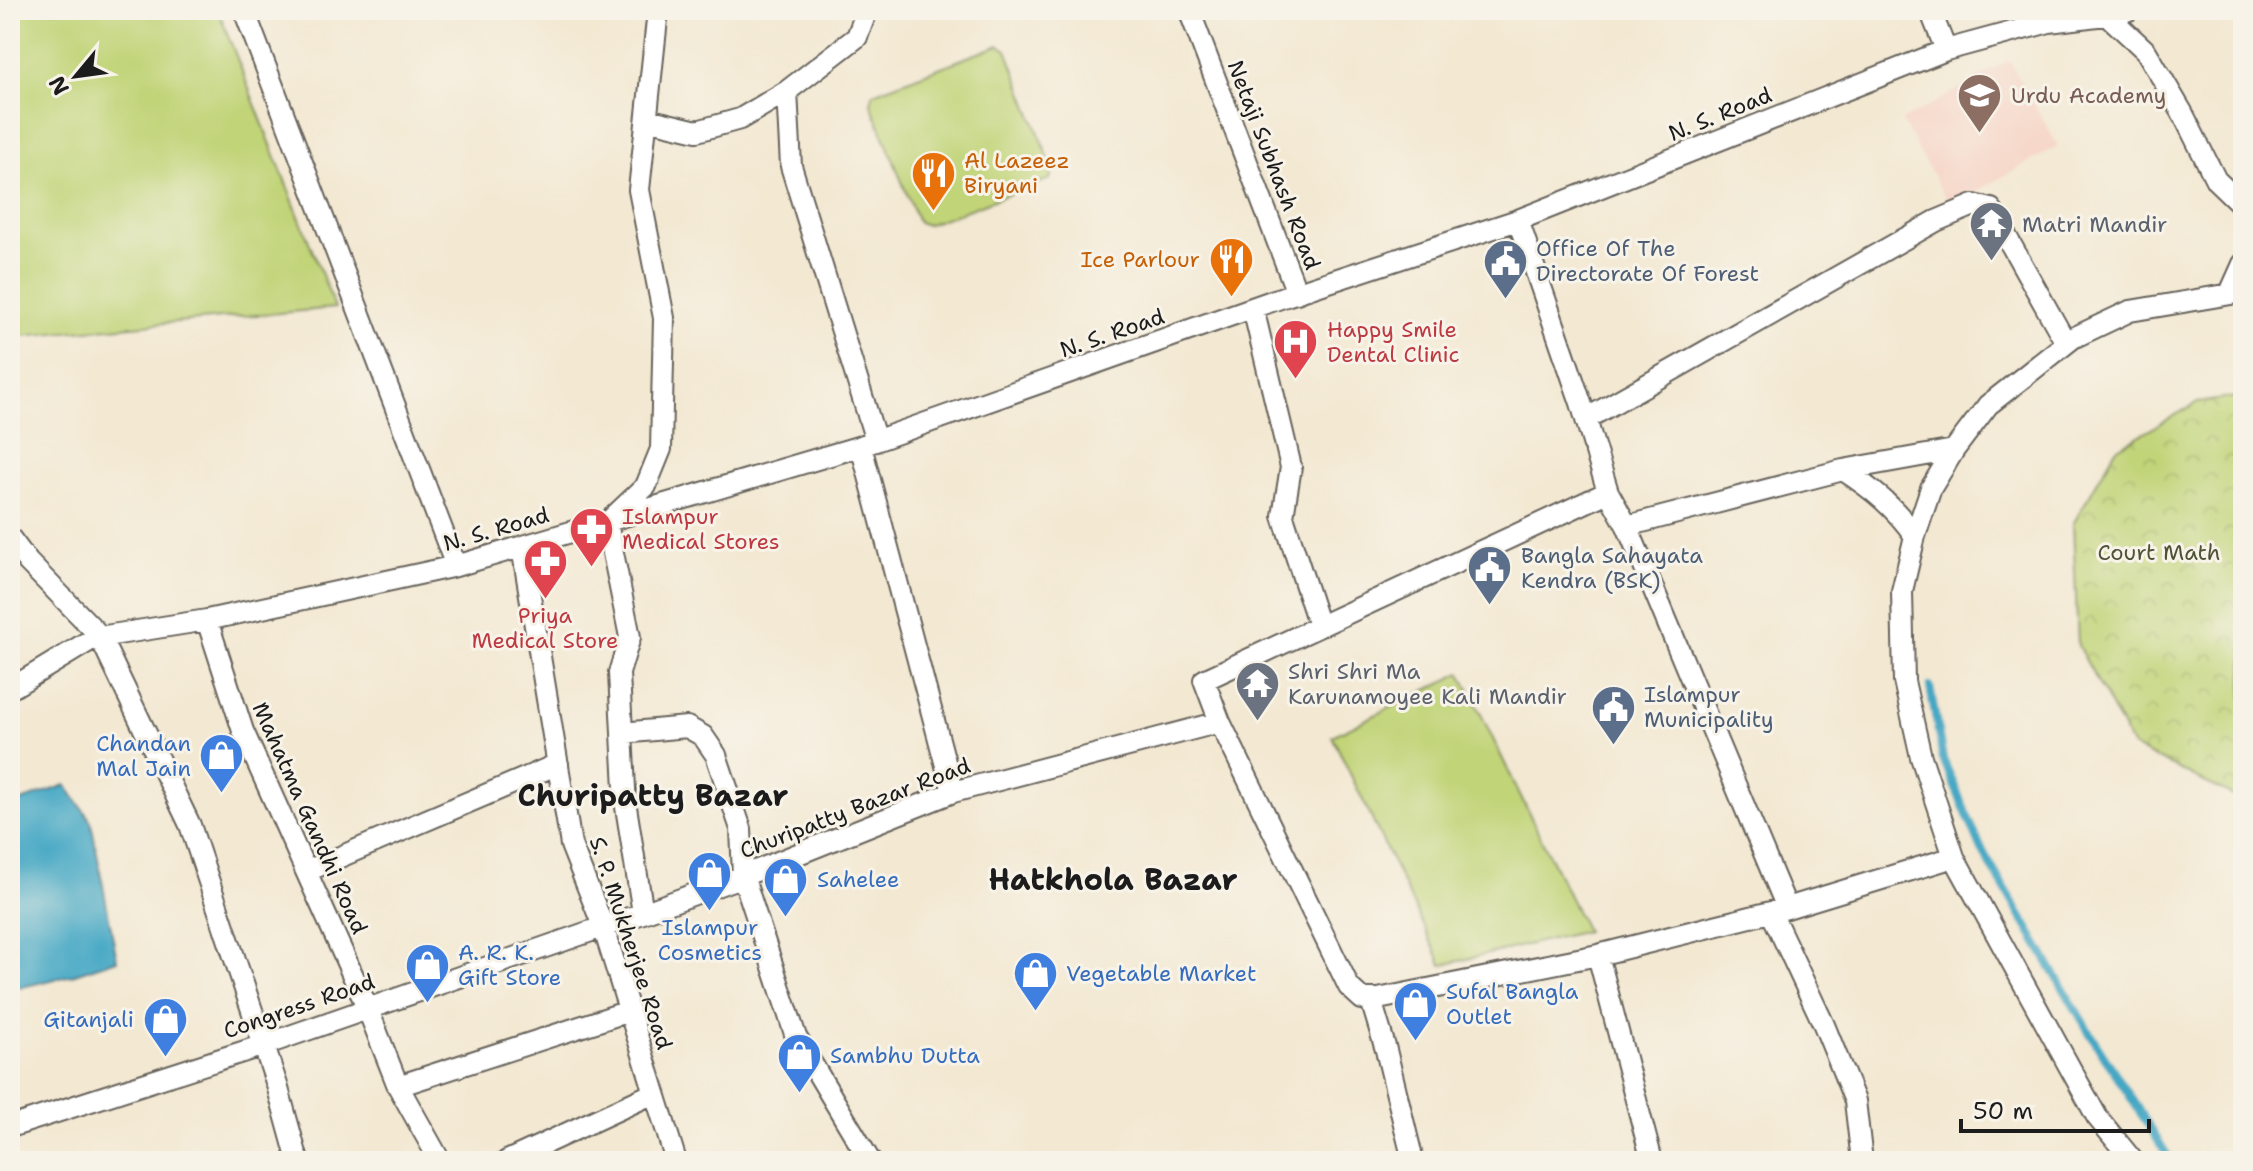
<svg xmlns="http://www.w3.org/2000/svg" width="2253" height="1171" viewBox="0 0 2253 1171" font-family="'Shantell Sans',sans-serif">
<defs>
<pattern id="park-crowns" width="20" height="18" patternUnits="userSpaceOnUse" patternTransform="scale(2)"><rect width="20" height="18" fill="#c1d478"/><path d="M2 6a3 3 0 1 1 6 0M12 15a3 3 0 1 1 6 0" fill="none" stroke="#a5b567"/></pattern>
</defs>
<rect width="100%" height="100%" fill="#f7f3e8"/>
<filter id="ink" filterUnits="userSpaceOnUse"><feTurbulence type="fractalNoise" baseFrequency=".0125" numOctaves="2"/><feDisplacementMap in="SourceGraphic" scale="16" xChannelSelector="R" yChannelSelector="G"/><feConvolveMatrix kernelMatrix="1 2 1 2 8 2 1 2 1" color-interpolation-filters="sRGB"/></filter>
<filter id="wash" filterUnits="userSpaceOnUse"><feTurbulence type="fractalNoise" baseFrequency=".006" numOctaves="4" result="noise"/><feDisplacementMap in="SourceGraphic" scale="32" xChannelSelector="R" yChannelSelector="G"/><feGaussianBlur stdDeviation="1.8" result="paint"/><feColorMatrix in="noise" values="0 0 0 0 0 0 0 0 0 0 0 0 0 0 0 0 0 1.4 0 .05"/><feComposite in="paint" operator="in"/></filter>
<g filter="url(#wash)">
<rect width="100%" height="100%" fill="#f3e8d2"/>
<!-- built -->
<path fill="#f6d2c3" d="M 2009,60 L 2058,146 L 1950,206 L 1902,121 Z"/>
<!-- green -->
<path fill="#c1d478" stroke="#6e784a" stroke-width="2" d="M 10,10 L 218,10 L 335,308 L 10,337 Z
M 999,45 L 1007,50 L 1053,170 L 1050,179 L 927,225 L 918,222 L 871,104 L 873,93 Z
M 1461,673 L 1586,931 L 1442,965 L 1332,736 Z"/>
<!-- park -->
<path fill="url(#park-crowns)" stroke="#6e784a" stroke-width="2" d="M 2243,396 L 2243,801 L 2133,747 L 2078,646 L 2073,524 L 2116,449 L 2197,403 Z"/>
<!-- water -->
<path fill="#44a7c4" stroke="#306270" stroke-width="2" d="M 66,785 L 91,821 L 117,960 L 72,975 L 10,990 L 10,805 Z"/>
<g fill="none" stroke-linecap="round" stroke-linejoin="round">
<!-- stream -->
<path stroke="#44a7c4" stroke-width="8" d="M 1930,687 L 1943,759 L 1982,850 L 2089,1032 L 2171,1161"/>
</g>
</g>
<g filter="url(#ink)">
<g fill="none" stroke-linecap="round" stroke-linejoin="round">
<defs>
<path id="street" d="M 244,10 L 456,566
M 867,10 L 857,37 L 787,91 L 791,166 L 876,441
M 1189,10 L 1297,293
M 1930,10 L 1946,50
M 2106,14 L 2146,51 L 2182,112 L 2216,180 L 2243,206
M 647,119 L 697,131 L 740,119 L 787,91
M 1518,220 L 1581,403 L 1608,492 L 1627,526 L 1787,908 L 1954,857
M 2230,293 L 2243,264
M 1253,308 L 1291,467 L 1283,516 L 1319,626
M 1586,419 L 1936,221 L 1974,205 L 1991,209 L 2066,343
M 861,446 L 953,792
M 1843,470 L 1954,450
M 1608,492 L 1204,680 L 1220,722 L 1349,987 L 1362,999 L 1378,999 L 1598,955 L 1787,908
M 1627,526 L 1843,470 C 1872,489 1895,507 1915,536
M 10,538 L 28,562 L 99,635 L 190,825 L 277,1085 L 298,1161
M 522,547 L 571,845 L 603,926 L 676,1161
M 207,620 L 243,731 L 367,1007 L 398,1086 L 440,1161
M 99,637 L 207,620 L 456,566 L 861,446 L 1286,296 L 1518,220 L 1946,50 L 2049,22 L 2121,13 L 2129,10
M 10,689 L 99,635
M 622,733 L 687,727 L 703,736 L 716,755 L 741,829 L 743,876 L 796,1037 L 870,1161
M 307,871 L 558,764
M 1771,912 L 1824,1025 L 1855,1101 L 1862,1161
M 643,913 L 626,807 L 622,733 L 619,673 L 630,637 L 607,523 L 646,486 L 661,449 L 664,318 L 639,190 L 658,10
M 1598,955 L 1652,1161
M 1371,1000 L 1386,1050 L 1413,1161
M 398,1086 L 629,1011
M 10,1127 L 264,1045 L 643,913 L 743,876 L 953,792 L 1220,722
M 507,1161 L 654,1093
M 2133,1161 L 2097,1117 L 1954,857 L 1921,757 L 1904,681 L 1902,591 L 1915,536 L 1931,488 L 1954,450 L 1988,405 L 2073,338 L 2130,311 L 2243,292"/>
</defs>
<!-- street casing -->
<use href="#street" stroke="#67635c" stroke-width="24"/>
<!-- street -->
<use href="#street" stroke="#fff" stroke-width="20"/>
</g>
</g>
<!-- icons -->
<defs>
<symbol id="school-pin" viewBox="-11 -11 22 30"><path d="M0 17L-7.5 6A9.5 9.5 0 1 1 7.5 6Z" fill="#8d6e63" stroke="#f7f3e8"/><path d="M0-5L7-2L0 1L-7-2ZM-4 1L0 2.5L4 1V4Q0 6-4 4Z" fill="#fff"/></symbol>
<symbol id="restaurant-pin" viewBox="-11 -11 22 30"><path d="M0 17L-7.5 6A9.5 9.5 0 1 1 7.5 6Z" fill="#e8710a" stroke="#f7f3e8"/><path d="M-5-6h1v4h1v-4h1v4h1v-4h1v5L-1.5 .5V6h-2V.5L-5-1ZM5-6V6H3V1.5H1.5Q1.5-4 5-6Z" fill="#fff"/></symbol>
<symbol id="temple-pin" viewBox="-11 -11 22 30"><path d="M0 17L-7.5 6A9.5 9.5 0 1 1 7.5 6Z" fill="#6b7280" stroke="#f7f3e8"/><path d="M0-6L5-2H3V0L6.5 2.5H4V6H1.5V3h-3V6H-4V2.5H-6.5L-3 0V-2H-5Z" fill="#fff"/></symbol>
<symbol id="civic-pin" viewBox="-11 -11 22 30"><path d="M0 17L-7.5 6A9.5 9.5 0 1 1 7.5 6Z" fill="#5c6f8a" stroke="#f7f3e8"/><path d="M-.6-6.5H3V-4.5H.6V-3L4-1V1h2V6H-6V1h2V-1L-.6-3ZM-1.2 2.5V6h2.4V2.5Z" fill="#fff"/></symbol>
<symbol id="hospital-pin" viewBox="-11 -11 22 30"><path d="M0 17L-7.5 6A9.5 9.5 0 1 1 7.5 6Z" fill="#e0444e" stroke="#f7f3e8"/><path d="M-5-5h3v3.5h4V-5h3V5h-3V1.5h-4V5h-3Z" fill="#fff"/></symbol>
<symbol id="pharmacy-pin" viewBox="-11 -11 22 30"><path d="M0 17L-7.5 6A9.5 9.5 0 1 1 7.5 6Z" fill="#e0444e" stroke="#f7f3e8"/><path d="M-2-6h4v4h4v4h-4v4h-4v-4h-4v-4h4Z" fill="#fff"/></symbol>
<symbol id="shop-pin" viewBox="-11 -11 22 30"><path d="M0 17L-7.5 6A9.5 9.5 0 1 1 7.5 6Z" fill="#3f7fe0" stroke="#f7f3e8"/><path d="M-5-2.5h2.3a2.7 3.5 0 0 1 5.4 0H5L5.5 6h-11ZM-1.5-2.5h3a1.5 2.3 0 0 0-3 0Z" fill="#fff"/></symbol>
</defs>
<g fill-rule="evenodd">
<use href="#school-pin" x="1954" y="70" width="51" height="69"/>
<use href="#restaurant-pin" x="908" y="148" width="51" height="69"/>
<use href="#temple-pin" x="1966" y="198" width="51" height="69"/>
<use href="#restaurant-pin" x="1206" y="234" width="51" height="69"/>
<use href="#civic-pin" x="1480" y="236" width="51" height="69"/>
<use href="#hospital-pin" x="1270" y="316" width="51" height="69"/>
<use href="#pharmacy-pin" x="566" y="504" width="51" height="69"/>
<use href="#pharmacy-pin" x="520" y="536" width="51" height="69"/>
<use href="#civic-pin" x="1464" y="542" width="51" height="69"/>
<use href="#temple-pin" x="1232" y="658" width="51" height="69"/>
<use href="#civic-pin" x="1588" y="682" width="51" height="69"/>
<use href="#shop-pin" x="196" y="730" width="51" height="69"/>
<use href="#shop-pin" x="684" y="848" width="51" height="69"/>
<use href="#shop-pin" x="760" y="854" width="51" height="69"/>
<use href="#shop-pin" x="402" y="940" width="51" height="69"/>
<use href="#shop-pin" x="1010" y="948" width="51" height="69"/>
<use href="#shop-pin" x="1390" y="978" width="51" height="69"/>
<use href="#shop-pin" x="140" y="994" width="51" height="69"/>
<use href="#shop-pin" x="774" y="1030" width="51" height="69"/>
</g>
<g text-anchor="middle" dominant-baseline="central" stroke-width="6" stroke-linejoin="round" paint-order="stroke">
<!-- education labels -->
<g font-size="22" fill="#785e54" stroke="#f7f3e8" text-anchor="start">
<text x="2011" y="95">Urdu Academy</text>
</g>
<!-- street labels -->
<g font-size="22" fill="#1c1c1c" stroke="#f7f3e8">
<text transform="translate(1720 114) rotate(-22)">N. S. Road</text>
<text transform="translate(1274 165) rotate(69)">Netaji Subhash Road</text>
<text transform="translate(1112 333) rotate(-19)">N. S. Road</text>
<text transform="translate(496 529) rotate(-16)">N. S. Road</text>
<text transform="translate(855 808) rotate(-21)">Churipatty Bazar Road</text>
<text transform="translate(310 818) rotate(66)">Mahatma Gandhi Road</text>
<text transform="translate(631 943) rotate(72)">S. P. Mukherjee Road</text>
<text transform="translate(299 1006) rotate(-19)">Congress Road</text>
</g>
<!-- food labels -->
<g font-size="22" fill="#c56008" stroke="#f7f3e8" text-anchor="start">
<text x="964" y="160">Al Lazeez<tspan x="964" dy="25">Biryani</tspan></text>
<text x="1200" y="259" text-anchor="end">Ice Parlour</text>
</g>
<!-- worship labels -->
<g font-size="22" fill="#5b616d" stroke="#f7f3e8" text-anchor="start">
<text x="2022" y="224">Matri Mandir</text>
<text x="1288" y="671">Shri Shri Ma<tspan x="1288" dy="25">Karunamoyee Kali Mandir</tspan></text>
</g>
<!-- service labels -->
<g font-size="22" fill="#4e5e75" stroke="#f7f3e8" text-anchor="start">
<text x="1536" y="248">Office Of The<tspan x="1536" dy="25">Directorate Of Forest</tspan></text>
<text x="1521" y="555">Bangla Sahayata<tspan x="1521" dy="25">Kendra (BSK)</tspan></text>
<text x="1644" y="694">Islampur<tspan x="1644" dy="25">Municipality</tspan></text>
</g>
<!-- health labels -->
<g font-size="22" fill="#be3a42" stroke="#f7f3e8" text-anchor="start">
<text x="1327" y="329">Happy Smile<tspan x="1327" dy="25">Dental Clinic</tspan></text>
<text x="622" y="516">Islampur<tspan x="622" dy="25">Medical Stores</tspan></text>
<text x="545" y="615" text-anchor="middle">Priya<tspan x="545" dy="25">Medical Store</tspan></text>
</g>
<!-- park labels -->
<g font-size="22" fill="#4e5338" stroke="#f7f3e8">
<text x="2159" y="552">Court Math</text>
</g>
<!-- shop labels -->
<g font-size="22" fill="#366cbe" stroke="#f7f3e8" text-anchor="start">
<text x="191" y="743" text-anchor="end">Chandan<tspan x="191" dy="25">Mal Jain</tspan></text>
<text x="817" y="879">Sahelee</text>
<text x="710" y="927" text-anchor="middle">Islampur<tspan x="710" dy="25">Cosmetics</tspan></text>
<text x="458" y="952">A. R. K.<tspan x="458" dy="25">Gift Store</tspan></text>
<text x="1066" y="973">Vegetable Market</text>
<text x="1446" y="991">Sufal Bangla<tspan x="1446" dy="25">Outlet</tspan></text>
<text x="134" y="1019" text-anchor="end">Gitanjali</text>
<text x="830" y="1055">Sambhu Dutta</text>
</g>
<!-- district labels -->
<g font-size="30" font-weight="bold" fill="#1c1c1c" stroke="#f7f3e8">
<text x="653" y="795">Churipatty Bazar</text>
<text x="1113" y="879">Hatkhola Bazar</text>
</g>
</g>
<!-- margin -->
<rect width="2253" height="1171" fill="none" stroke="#f7f3e8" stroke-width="40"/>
<!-- north arrow -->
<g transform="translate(76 76) rotate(241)" stroke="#f7f3e8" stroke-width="6" paint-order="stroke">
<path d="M0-6L14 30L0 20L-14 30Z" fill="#1c1c1c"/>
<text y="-12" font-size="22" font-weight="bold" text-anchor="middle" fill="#1c1c1c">N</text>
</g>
<!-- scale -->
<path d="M1961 1119v12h188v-12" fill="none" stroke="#1c1c1c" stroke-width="4"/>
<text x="1973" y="1119" font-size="24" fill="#1c1c1c" stroke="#f7f3e8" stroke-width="6" paint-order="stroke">50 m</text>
</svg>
